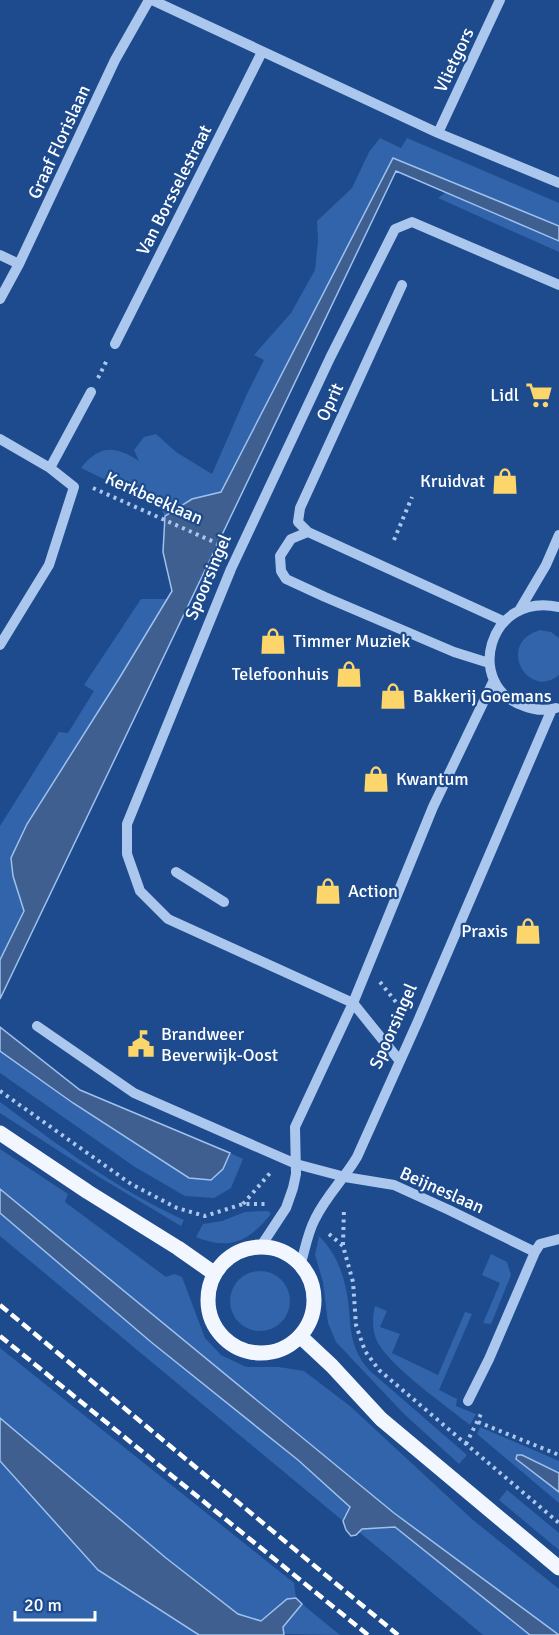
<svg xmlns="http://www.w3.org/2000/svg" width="559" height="1635" viewBox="0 0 559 1635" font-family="Signika,sans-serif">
<rect width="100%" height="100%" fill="#1d4b8d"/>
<!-- green -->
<path fill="#3164ab" d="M 380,138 L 401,148 L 407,138 L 559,203 L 559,226 L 393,158 L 221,492 L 192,499 L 165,516 L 158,505 L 81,468 C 99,445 115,445 139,461 L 134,450 L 144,437 L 156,434 L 176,452 L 212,474 L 246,396 L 264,360 L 254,355 L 291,313 L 315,270 L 318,241 L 317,221 L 352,188 L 369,152 Z
M 446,192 L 559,241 L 559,252 L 438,198 Z
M 141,599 L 167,599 L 120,677 L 27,824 L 11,858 L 13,876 L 24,911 L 0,960 L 0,826 L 59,732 L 68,733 L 94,691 L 84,685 Z
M 540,630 L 551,632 L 559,638 L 559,675 C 528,701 495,643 540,630 Z
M 0,1051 L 73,1103 L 211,1180 L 223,1169 L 230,1153 L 243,1159 L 231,1188 L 214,1198 L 185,1196 L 135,1167 L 0,1073 Z
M 0,1102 C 58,1145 118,1190 184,1220 L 181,1226 L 99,1177 L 0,1113 Z
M 0,1149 L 68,1194 L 65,1202 L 166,1277 L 174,1274 L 182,1277 L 205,1338 L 221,1355 L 246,1367 L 279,1367 L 304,1371 L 350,1406 L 473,1520 L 559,1589 L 559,1634 L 394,1513 L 0,1189 Z
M 268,1211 L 271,1214 C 249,1241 230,1251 196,1237 L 203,1224 L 222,1221 L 245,1212 Z
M 0,1213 L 151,1342 L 298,1460 L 350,1507 L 343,1521 L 0,1236 Z
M 319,1236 C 339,1256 346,1281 349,1308 C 350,1324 351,1340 358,1354 C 361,1360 365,1365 369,1370 L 467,1455 L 459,1464 L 404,1414 L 336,1342 L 328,1323 L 323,1282 L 315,1255 Z
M 491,1254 L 507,1262 L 511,1275 L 491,1324 L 483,1323 L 500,1283 L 482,1275 Z
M230 1301a30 30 0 1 1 60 0a30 30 0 1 1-60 0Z
M 375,1306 L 387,1311 L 380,1327 L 400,1334 L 392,1353 L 438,1375 L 465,1312 L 472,1314 L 439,1390 L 457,1399 L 456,1406 L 476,1414 L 470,1425 C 445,1405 393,1369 378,1343 C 372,1332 372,1317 375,1306 Z
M 0,1348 L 294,1583 L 296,1598 L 287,1599 L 261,1621 L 238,1614 L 166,1558 L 0,1418 Z
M 480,1427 L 559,1461 L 559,1473 L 522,1455 L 559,1491 L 559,1503 L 477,1434 Z
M 0,1461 L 98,1570 L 199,1635 L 0,1635 Z
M 507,1490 L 559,1533 L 559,1550 L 499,1500 Z
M 395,1527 L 530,1635 L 483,1635 L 359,1532 L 362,1529 Z
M 302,1604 L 340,1635 L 283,1634 L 283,1627 Z"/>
<!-- water -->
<path fill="#3e5f8f" stroke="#9ec1ef" stroke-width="1.5" d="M 393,158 L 559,226 L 559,241 L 396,171 L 0,999 L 0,960 L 24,911 L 13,876 L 11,858 L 27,824 L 120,677 L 172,591 L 163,552 L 165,516 L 192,499 L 221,492 Z
M 0,1027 L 80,1090 L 230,1153 L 223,1169 L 211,1180 L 189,1178 L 73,1103 L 0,1051 Z
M 0,1189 L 394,1513 L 559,1635 L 530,1635 L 395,1527 L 362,1529 L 356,1535 L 351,1536 L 346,1530 L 343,1521 L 350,1507 L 298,1460 L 151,1342 L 0,1213 Z
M 0,1418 L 166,1558 L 238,1614 L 261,1621 L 287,1599 L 296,1598 L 302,1604 L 283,1627 L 284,1635 L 199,1635 L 98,1570 L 0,1461 Z
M 517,1455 L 522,1455 L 559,1473 L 559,1492 L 516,1459 Z"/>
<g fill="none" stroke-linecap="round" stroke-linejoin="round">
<!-- path -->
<path stroke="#abc7ed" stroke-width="4" stroke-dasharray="3 4.5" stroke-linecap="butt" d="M 98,378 L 107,360
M 93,488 L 223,546
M 394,540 L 412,497
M 380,982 L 403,1011
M 0,1091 L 131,1184 L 177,1208 L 205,1216 L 243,1204 L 267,1204
M 243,1204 L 271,1172
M 329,1234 L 343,1246 L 353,1282 L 356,1325 L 365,1351 L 379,1370 L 559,1523
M 343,1245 L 344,1208
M 478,1422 L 559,1455
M 466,1444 L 481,1414"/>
<!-- minor -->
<path stroke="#abc7ed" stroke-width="10" d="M 152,0 L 438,133 L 559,183
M 438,133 L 500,0
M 0,255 L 19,264
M 402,285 L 300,508 L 298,522 L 308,532 L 503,621
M 0,299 L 19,264 L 115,60 L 149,0
M 115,344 L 262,52
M 0,439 L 50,468 L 74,487 L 49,565 L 0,645
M 50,468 L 91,392
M 308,532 L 291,539 L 280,556 L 281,571 L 286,579 L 325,597 L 454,652 L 489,663
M 520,609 L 546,565 L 559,535
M 556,708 C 545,711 534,710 524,706 C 464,687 487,591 559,607
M 176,872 L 224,902
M 37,1026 L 134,1093 L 296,1164 L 345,1177 L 394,1185 L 449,1210 L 535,1252 L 540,1244 L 559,1239
M 399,1060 L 353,1003 L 168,919 L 140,891 L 127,854 L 127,824 L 231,569 L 330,358 L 395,229 L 412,222 L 559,285
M 261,1246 L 286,1208 L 293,1188 L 296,1174 L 295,1127 L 353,1003 L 433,807 L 494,680
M 301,1263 C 305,1249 308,1232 315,1219 C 326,1196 344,1179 357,1157 L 418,1021 L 552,709
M 468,1401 L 489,1359 L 535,1252"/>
<!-- major -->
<path stroke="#f1f6ff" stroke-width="15" d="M 0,1133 L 88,1192 L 178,1248 L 215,1274
M208 1300a53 53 0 1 1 106 0a53 53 0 1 1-106 0Z
M 301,1337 L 332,1366 L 381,1419 L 559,1568"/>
<!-- rail -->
<path stroke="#fff" stroke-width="4.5" stroke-dasharray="10 4.5" stroke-linecap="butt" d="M 0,1305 L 398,1635
M 0,1336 L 368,1635"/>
</g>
<!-- icons -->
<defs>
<symbol id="supermarket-bare" viewBox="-9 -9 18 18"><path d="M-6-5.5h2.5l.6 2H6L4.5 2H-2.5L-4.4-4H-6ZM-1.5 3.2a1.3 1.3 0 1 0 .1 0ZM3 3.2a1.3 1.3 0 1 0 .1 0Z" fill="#fcd66a" stroke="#1d4b8d" stroke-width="2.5" paint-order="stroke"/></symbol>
<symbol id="shop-bare" viewBox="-9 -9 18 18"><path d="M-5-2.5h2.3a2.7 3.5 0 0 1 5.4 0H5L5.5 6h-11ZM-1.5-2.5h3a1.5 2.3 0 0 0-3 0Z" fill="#fcd66a" stroke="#1d4b8d" stroke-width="2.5" paint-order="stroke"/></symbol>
<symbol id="civic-bare" viewBox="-9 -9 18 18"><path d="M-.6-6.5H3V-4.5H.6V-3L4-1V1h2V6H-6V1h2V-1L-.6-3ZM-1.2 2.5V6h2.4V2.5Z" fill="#fcd66a" stroke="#1d4b8d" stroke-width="2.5" paint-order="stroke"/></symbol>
</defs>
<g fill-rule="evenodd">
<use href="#supermarket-bare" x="520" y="376" width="38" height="38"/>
<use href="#shop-bare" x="486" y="462" width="38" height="38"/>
<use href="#shop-bare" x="254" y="622" width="38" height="38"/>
<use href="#shop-bare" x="330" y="655" width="38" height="38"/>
<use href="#shop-bare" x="374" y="677" width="38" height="38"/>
<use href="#shop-bare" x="357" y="760" width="38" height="38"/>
<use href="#shop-bare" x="309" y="872" width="38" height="38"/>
<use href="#shop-bare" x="509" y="912" width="38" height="38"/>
<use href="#civic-bare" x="122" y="1025" width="38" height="38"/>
</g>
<g text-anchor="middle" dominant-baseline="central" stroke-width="4.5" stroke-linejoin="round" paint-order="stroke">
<!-- street labels -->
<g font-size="18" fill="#fff" stroke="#1d4b8d">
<text transform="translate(454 60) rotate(-65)">Vlietgors</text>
<text transform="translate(59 142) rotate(-65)">Graaf Florislaan</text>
<text transform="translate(174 190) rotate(-63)">Van Borsselestraat</text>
<text transform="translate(330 402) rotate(-65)">Oprit</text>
<text transform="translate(154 498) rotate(24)">Kerkbeeklaan</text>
<text transform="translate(208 577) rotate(-67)">Spoorsingel</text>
<text transform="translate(393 1026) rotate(-66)">Spoorsingel</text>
<text transform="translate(442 1190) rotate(24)">Beijneslaan</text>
</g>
<!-- poi labels -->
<g font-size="18" fill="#fff" stroke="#1d4b8d" text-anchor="start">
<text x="519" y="395" text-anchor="end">Lidl</text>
<text x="485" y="481" text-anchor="end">Kruidvat</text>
<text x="293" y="641">Timmer Muziek</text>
<text x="329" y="674" text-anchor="end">Telefoonhuis</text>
<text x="413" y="696">Bakkerij Goemans</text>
<text x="396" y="779">Kwantum</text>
<text x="348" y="891">Action</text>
<text x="508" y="931" text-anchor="end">Praxis</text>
<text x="161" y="1034">Brandweer<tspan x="161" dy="21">Beverwijk-Oost</tspan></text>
</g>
</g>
<!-- scale -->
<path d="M15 1611v9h80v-9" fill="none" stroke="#ffffff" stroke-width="3"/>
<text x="24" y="1611" font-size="18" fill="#ffffff" stroke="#1d4b8d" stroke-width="4.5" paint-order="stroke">20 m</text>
</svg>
